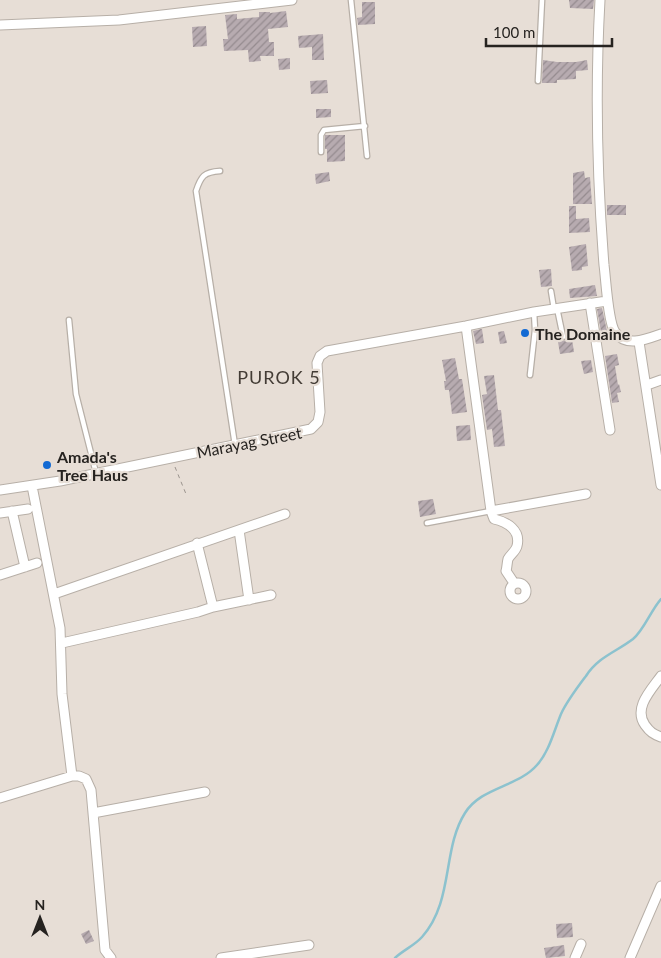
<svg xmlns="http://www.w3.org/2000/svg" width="661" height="958" viewBox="0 0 661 958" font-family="Lato,sans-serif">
<defs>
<pattern id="building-hatch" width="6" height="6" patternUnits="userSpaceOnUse" patternTransform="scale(1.25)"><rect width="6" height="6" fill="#b7abb0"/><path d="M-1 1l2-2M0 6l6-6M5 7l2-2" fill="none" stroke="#958b8f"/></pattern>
</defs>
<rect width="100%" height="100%" fill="#e7ded6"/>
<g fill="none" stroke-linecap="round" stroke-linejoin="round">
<!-- stream -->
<path stroke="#8cc2ce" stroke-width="2.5" d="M 395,958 C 403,950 414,946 422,937 C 454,901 442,849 465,813 C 481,787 518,787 537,765 C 549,752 554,731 561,714 C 567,701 577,688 586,676 C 598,657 616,652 633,639 C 644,630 651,610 661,599"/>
</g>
<!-- building -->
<path fill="url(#building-hatch)" d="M 569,0 L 594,0 L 593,9 L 570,8 Z
M 362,2 L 375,2 L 375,24 L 358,25 L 357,18 L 362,17 Z
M 286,11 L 288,27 L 268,29 L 269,42 L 274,42 L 274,56 L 260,56 L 261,61 L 249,62 L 248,50 L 224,51 L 223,39 L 228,39 L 225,15 L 237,14 L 237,19 L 259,17 L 259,12 L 270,12 L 270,13 Z
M 206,26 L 207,46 L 193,47 L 192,27 Z
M 323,34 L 324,60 L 312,60 L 312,47 L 299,48 L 298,36 Z
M 290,58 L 290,69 L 279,70 L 278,59 Z
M 543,60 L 557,62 L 576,62 L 587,60 L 588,70 L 576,71 L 576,79 L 557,80 L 557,83 L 542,83 Z
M 327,80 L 328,93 L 311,94 L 310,81 Z
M 316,109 L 331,109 L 331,117 L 316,118 Z
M 325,135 L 345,135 L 345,161 L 327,162 L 327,149 L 325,149 Z
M 584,171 L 585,178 L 590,177 L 592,204 L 573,204 L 573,173 Z
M 329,172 L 330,181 L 316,184 L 315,174 Z
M 607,205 L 626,205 L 626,215 L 607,215 Z
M 569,206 L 576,206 L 576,219 L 589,218 L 590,232 L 569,233 Z
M 586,244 L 588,266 L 582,267 L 582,270 L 572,271 L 569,247 Z
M 551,269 L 552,286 L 541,287 L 539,270 Z
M 595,285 L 597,296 L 570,298 L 569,289 Z
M 602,308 L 607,331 L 601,332 L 597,309 Z
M 481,329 L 482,329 L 484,343 L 476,344 L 473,331 Z
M 504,331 L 507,343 L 500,344 L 498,332 Z
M 572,339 L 574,352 L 560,354 L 558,342 Z
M 617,354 L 619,365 L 615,366 L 618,385 L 619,384 L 621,392 L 617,393 L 619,402 L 612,403 L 605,356 Z
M 455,358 L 459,379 L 462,379 L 467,412 L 452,414 L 449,390 L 445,390 L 444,381 L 446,381 L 442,360 Z
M 591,360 L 593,372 L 584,374 L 581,361 Z
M 494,375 L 498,410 L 501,410 L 505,446 L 494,447 L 492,429 L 487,430 L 482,395 L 487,394 L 484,376 Z
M 470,425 L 471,440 L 457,441 L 456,426 Z
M 433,499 L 436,514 L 420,517 L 418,501 Z
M 572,923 L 573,937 L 557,938 L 556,924 Z
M 89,930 L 94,941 L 86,944 L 81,934 Z
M 564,945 L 565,956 L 546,958 L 544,948 Z"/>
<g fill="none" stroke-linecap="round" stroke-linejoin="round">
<defs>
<path id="service" d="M 351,0 L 367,156
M 538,81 L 542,0
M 321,152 L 321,135 L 324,130 L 365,126
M 220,171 C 204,172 201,176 196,191 L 235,445
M 551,291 L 554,309
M 557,308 L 563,337
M 69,320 L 76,394 L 96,473
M 530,375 L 535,330 L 534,312
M 427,523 L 491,511"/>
<path id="minor" d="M 600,0 C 595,89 597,177 604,265 C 606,280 608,322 615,332 C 626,348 647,339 661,334
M 0,25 L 119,20 L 292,0
M 590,303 L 610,430
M 466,326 L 491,511 L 586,494
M 639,342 L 661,485
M 647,385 L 661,380
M 32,486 L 60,628 L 62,694 L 72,776
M 0,490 L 60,481 L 311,429 L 318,422 L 320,412 L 317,363 L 320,356 L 327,351 L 466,326 L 534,312 L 607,301
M 12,511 L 25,567
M 491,511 L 494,519 C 507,522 521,530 517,546 C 516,551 510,555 508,559 C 507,563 507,568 506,571 L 514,583
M 0,513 L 28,509
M 239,530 L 249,600
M 197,543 L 213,607
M 0,575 L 37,563
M510 591a8 8 0 1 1 16 0a8 8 0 1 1-16 0Z
M 54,594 L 285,514
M 62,643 L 198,612 L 213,607 L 271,595
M 661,676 C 651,690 633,708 645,725 C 650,732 653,734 661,737
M 0,798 L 72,776 L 79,776 L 86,779 L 91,790 L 105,950 L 111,958
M 93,813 L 205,792
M 221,958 L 309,945
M 575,958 L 581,944
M 630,958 L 661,886"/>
</defs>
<!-- service casing -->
<use href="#service" stroke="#b7afa7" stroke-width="7"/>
<!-- minor casing -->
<use href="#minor" stroke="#b7afa7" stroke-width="11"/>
<!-- path -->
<path stroke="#9b948e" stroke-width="1" stroke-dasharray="4 4" stroke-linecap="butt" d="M 175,467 L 186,494"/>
<!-- service -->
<use href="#service" stroke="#fff" stroke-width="4.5"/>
<!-- minor -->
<use href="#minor" stroke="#fff" stroke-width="9"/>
</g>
<!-- markers -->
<g fill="#136ad3" stroke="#e7ded6" stroke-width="2">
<circle cx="525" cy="333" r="5"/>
<circle cx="47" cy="465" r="5"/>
</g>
<g text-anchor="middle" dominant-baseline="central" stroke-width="4.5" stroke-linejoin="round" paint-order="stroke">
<!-- poi labels -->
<g font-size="16" font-weight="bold" fill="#262320" stroke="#e7ded6" text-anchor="start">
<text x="535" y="333">The Domaine</text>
<text x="57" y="456">Amada's<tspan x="57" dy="18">Tree Haus</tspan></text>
</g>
<!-- street labels -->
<g font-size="16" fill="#262320" stroke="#e7ded6">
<text transform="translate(249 442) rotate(-11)">Marayag Street</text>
</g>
<!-- neighbourhood labels -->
<g font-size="18" letter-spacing="1" fill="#433c35" stroke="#e7ded6">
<text x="279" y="377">PUROK 5</text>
</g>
</g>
<!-- north arrow -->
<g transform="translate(40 918)" stroke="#e7ded6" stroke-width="4" paint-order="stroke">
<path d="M0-4L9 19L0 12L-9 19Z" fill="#262320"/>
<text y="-8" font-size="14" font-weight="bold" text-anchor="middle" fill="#262320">N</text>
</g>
<!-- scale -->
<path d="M486 38v8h126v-8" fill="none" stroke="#262320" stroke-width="2.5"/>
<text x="493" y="38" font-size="15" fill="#262320" stroke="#e7ded6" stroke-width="4" paint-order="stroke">100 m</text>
</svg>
